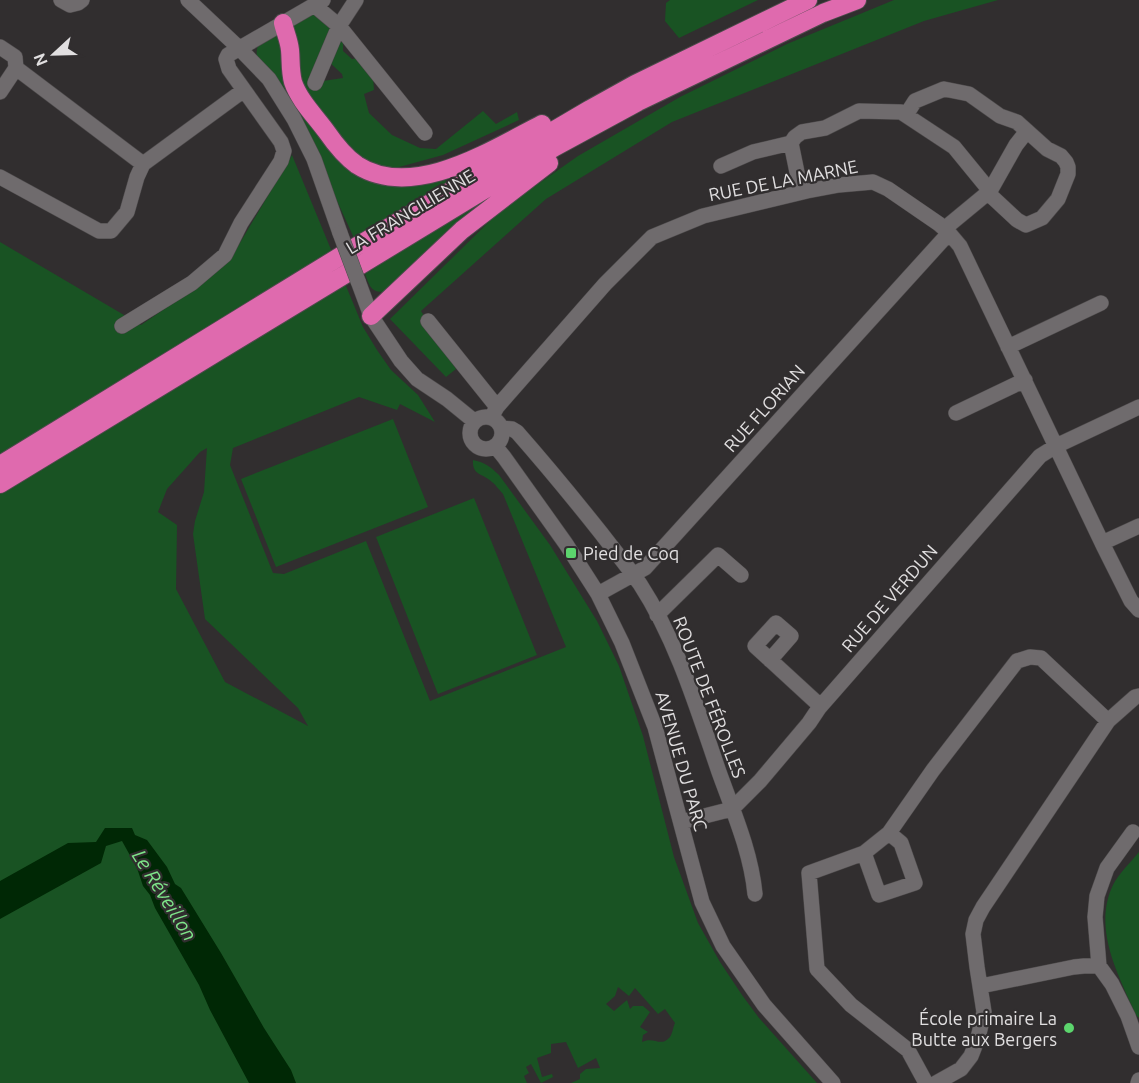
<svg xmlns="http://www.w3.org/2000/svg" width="1139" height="1083" viewBox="0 0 1139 1083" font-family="Ubuntu,sans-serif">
<rect width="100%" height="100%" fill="#312e2f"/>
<!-- green -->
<path fill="#195323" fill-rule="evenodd" d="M 670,0 L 758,0 L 679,38 L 665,21 L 666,3 Z
M 894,0 L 998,0 L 924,21 L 672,122 L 546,199 L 421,311 L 456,369 L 446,377 L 390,319 L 500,211 L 578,156 L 680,97 L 787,44 Z
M 306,14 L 314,14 L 330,27 L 323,81 L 343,78 L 342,74 L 328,61 L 338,38 L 343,41 L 343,51 L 352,59 L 358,58 L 373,77 L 374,90 L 364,94 L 369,113 L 392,135 L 420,148 L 436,149 L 483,111 L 496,124 L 517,112 L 519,120 L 443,155 L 392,169 L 362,162 L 311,102 L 300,82 L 293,25 Z
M 275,35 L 282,37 L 287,73 L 362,172 L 470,168 L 354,238 L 332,190 L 257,58 C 255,42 262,41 275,35 Z
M 292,155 L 363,327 L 377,350 L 391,370 L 418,395 L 435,422 L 400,404 L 397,410 L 359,397 L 233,448 L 230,465 L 273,573 L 284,574 L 366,541 L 430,701 L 566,647 L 503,494 C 499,490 496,485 492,482 C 483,473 472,476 473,460 C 484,462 491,467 499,475 L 550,545 L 597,621 L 619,666 L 643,736 L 674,857 L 698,923 L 720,962 L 742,995 L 759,1018 L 817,1083 L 571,1083 L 580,1079 L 580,1074 L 586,1069 L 600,1068 L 596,1058 L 578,1068 L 566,1042 L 551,1044 L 551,1053 L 537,1058 L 542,1077 L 552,1074 L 553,1077 L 541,1083 L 531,1064 L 526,1067 L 529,1073 L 524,1076 L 527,1083 L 0,1083 L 0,242 L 141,325 L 198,286 L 234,253 ZM 207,448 L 204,492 L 195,521 L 193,534 L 205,619 L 298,708 L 308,726 L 225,682 L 176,589 L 177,525 L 158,512 L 167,489 L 200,452 ZM 618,987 L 629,996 L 635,988 L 658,1014 L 665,1009 L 675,1023 C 673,1027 673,1032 670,1037 C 661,1048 654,1036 642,1042 L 643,1035 L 648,1032 L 640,1027 L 650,1012 L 643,1006 L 633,1006 L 630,1009 L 627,1000 L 614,1011 L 606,1004 L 615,996 Z
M 510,186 L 387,292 C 371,293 370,287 365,274 L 396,254 Z
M 393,419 L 428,507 L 276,567 L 241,479 Z
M 474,498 L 537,655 L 438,694 L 376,537 Z
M 1139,852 L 1139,1018 L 1136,1015 C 1119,976 1092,929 1113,885 C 1119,873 1131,862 1139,852 Z"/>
<!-- water -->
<path fill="#002805" d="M 105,828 L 132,828 L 135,835 L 147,840 L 167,867 L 175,884 L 181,888 L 221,953 L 264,1028 L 291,1070 L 296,1083 L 249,1083 L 210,1010 L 199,985 L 155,908 L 150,895 L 143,886 L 137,868 L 122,841 L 106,846 L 101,863 L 0,919 L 0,881 L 68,843 L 96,842 Z"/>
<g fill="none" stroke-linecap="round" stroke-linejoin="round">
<defs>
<path id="minor" d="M 61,0 L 70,5 L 78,3 L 82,0
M 188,0 L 239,48 L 269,79 L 294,119 L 314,159 L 340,233
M 314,5 L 339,26 L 425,133
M 0,47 L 15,57 L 16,68 L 143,164
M 315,83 L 339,26 L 356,0
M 0,92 L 16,68
M 906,115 L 915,101 L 944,89 L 969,94 L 1000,116 L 1017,122 L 1047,149 L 1061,156 L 1066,162 L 1068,167 L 1068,174 L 1058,199 L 1042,218 L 1026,225 L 1017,220 L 988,193
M 721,166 L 753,152 L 791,143
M 0,177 L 99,231 L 111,231 L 127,212 L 137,177 L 143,164 L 244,90
M 801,192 L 791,143 L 795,137 L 802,132 L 825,128 L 859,111 L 901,112 L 954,147 L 990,191
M 944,229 L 990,191 L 1016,145 L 1027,131
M 358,281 L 371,316 L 401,361 L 417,379 L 447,399 L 474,421
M 428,321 L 497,407
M 122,326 L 192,283 L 225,255 L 241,223 L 281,161 L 284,151 L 281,142 L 229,69 L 226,59 L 228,55 L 323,0
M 1008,347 L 1101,303
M 956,413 L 1025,380
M470 433a16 16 0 1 1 32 0a16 16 0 1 1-32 0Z
M 491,418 L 497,407 L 605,284 L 652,237 L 703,216 L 807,191 L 839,185 L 873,182 L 888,189 L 939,224 L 949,233 L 960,246 L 1104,547 L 1131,601 L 1139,610
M 501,428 L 512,429 L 517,432 C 546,465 574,499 601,533 C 614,550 628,567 640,584 C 677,641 697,708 719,772 C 733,811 751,852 755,894
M 495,446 L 504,457 L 566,544 L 598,594 L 622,643 L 655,727 L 702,902 L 723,946 L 764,1005 L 833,1083
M 1102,543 L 1139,526
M 598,594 L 645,568 L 949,233
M 657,615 L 718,555 L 741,575
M 770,660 L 791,636 L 776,623 L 755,646 L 816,702 L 819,708
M 681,822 L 732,809 L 760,781 L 809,723 L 819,708 L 1040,456 L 1056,446 L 1139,407
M 1133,832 L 1107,868 L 1097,896 L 1095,917 L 1099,966 L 1112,984 L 1128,1016 L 1139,1047
M 864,853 L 879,895 L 915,883 L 901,843 L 889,833
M 981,986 L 1074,967 L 1084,966 L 1099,966
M 926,1083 L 908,1050 L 851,1005 L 817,969 L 809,873 L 864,853 L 889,833 L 933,770 L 1017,661 L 1030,657 L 1041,658 L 1108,721
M 936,1083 L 961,1069 L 971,1056 L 978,1038 L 984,1012 L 977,967 L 973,934 L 976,920 L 983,907 L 1108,721 L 1135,697 L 1139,696
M 1138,1083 L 1139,1080"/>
<path id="highway" d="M 283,23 C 285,32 289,40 290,50 C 291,60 290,71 293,82 C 299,100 315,116 326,131 C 335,144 344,156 357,165 C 413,201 491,150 542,124
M 371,316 L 462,230 L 549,163
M 0,465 L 347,252 L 590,109 L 635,84 L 808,0
M 0,484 L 555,147 L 638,102 L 823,13 L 857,0"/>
</defs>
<!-- minor casing -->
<use href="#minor" stroke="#4d4a4b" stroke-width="16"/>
<!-- highway casing -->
<use href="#highway" stroke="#4d4a4b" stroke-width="20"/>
<!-- minor -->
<use href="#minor" stroke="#6f6b6d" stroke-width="15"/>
<!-- highway -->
<use href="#highway" stroke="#df6aae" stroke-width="18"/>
<defs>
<path id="minor-bridge" d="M 340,233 L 358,281"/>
</defs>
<!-- minor-bridge casing -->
<use href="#minor-bridge" stroke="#4d4a4b" stroke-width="16" stroke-linecap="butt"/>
<!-- minor-bridge -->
<use href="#minor-bridge" stroke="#6f6b6d" stroke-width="15"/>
</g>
<!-- markers -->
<g fill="#5cd56d" stroke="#312e2f" stroke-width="2">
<rect x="565" y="547" width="12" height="12" rx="3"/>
<circle cx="1069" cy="1028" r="6"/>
</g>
<g text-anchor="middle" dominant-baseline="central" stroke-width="4.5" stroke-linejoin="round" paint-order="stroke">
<!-- street labels -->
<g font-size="18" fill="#e1dfe0" stroke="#312e2f">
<text transform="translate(783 180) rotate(-11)">RUE DE LA MARNE</text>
<text transform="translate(410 211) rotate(-31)">LA FRANCILIENNE</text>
<text transform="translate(764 408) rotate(-48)">RUE FLORIAN</text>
<text transform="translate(889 598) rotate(-49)">RUE DE VERDUN</text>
<text transform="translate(710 697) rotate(69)">ROUTE DE FÉROLLES</text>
<text transform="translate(682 761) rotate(74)">AVENUE DU PARC</text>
</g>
<!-- poi labels -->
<g font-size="18" fill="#e1dfe0" stroke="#312e2f" text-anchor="start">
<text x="583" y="553">Pied de Coq</text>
<text x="1057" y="1018" text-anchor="end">École primaire La<tspan x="1057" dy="21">Butte aux Bergers</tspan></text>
</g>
<!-- water labels -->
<g font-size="20" font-style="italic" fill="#7ee589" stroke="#312e2f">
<text transform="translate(165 895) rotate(58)">Le Réveillon</text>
</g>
</g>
<!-- north arrow -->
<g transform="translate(54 54) rotate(248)" stroke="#312e2f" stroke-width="4.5" paint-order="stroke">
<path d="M0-4.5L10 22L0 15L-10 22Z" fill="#e1dfe0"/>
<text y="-9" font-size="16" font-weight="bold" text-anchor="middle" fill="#e1dfe0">N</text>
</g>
</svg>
